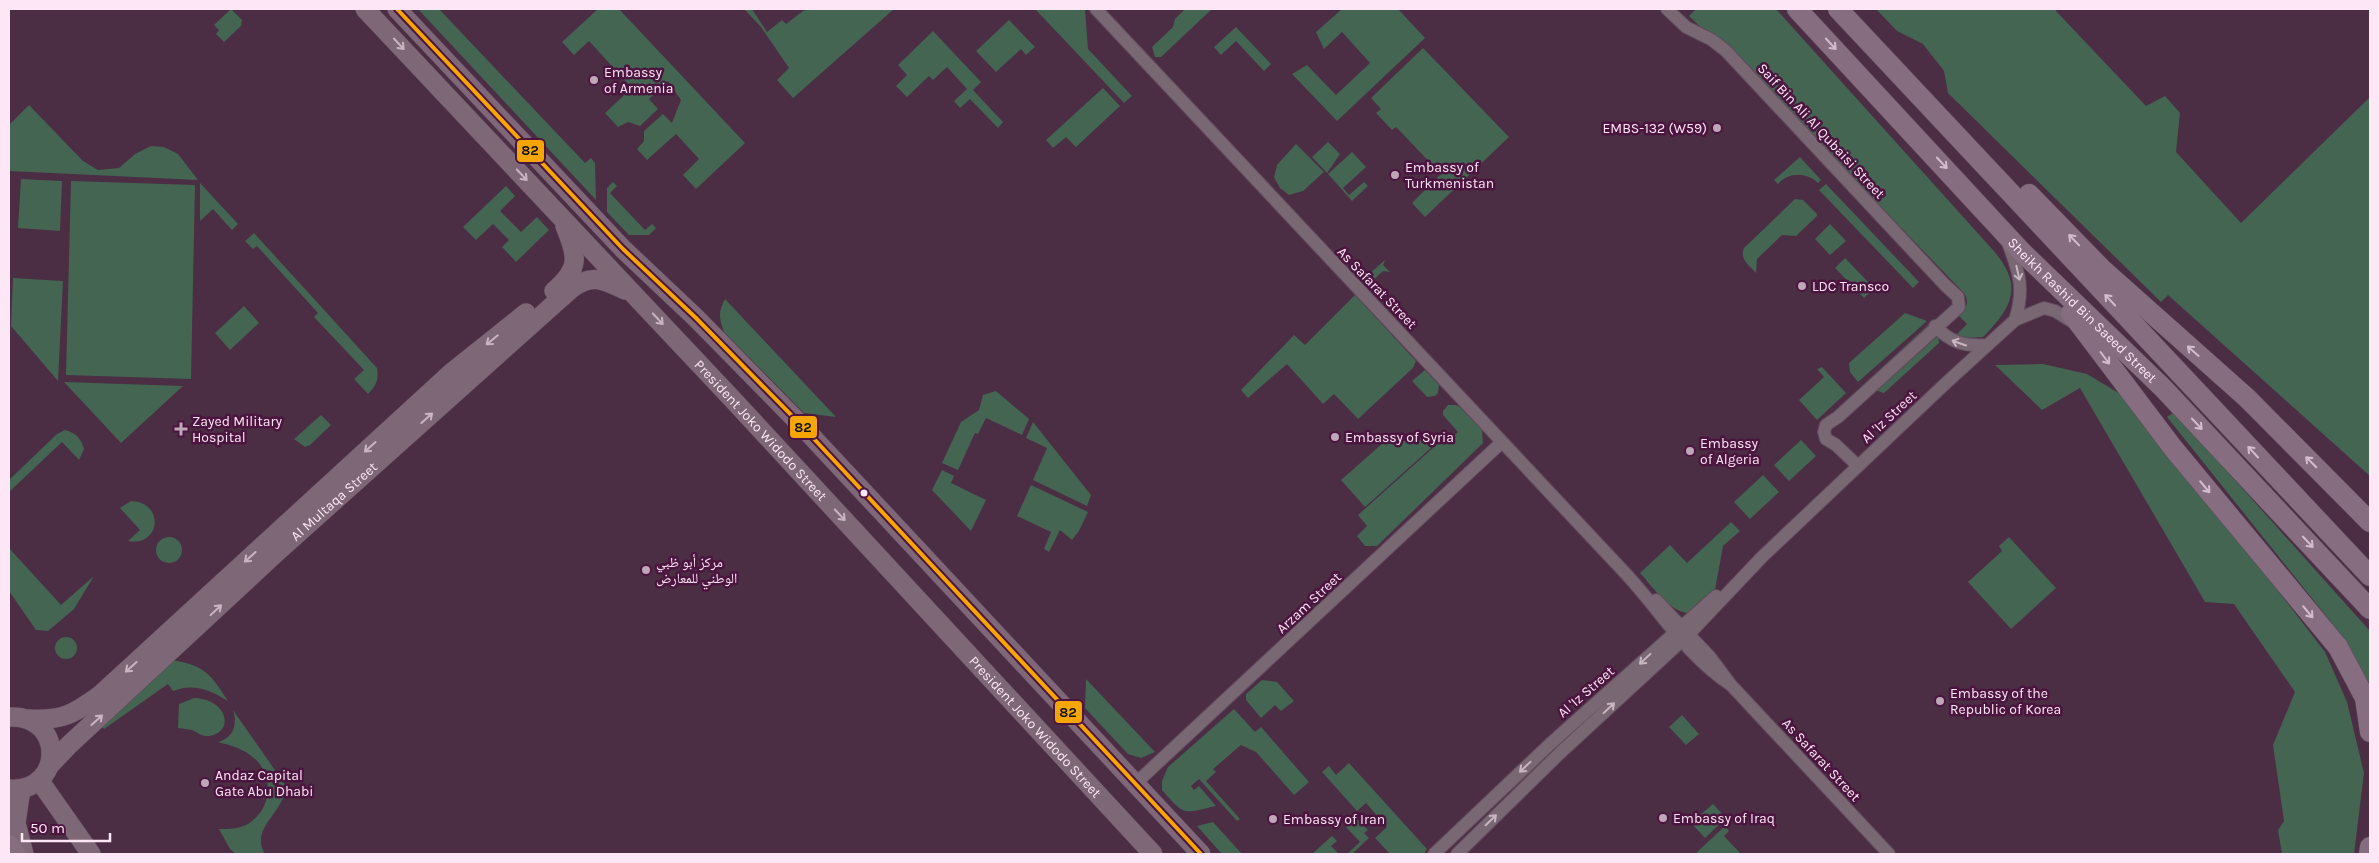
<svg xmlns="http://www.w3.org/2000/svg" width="2379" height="863" viewBox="0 0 2379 863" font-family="Karla,'Noto Naskh Arabic',sans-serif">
<rect width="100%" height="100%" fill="#4b2d44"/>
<!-- green -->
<path fill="#436552" d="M 231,9 L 242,20 L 241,26 L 224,42 L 216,34 L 219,30 L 214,25 Z
M 418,9 L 439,9 L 585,163 L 591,158 L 595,163 L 596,200 Z
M 598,9 L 619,9 L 745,143 L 696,189 L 683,175 L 699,159 L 676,134 L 647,160 L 637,149 L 644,141 L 644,131 L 663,114 L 672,123 L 681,100 L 668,81 L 649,99 L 658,109 L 640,126 L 628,122 L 618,127 L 605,113 L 632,88 L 589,41 L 574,55 L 562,42 Z
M 744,9 L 752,9 L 767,32 L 782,20 L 786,24 L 803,11 L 809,9 L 894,9 L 793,98 L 777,80 L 789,68 L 761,27 Z
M 1035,9 L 1085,9 L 1088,49 L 1132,96 L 1124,103 Z
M 1185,9 L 1212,9 L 1161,57 L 1155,57 L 1152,47 L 1173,27 L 1175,19 Z
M 1342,9 L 1398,9 L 1425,38 L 1337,121 L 1292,74 L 1307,65 L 1336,95 L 1370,63 L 1342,32 L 1324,49 L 1316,32 Z
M 1696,9 L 1776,9 L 1993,250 C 2023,285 2014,306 1983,337 L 1967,338 L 1956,335 L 1967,324 L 1959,316 C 1966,309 1970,302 1964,293 L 1792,115 L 1689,16 Z
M 1876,9 L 2056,9 L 2056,11 L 2146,106 L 2165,96 L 2180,113 L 2176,152 L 2241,223 L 2370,97 L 2370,476 L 2168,295 L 2161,302 L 1948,93 L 1944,71 L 1923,44 L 1897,31 Z
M 1009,20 L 1035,47 L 1026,55 L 1021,49 L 996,72 L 976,51 Z
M 1236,27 L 1271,64 L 1264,71 L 1236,41 L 1221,55 L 1214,47 Z
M 933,31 L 981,82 L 973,90 L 1003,122 L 998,128 L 970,99 L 960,108 L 954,101 L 967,89 L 947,67 L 933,80 L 929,76 L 907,97 L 896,86 L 907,75 L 898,65 Z
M 1423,48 L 1509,137 L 1425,217 L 1412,203 L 1441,174 L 1396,127 L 1392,130 L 1376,113 L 1381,109 L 1371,98 Z
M 1103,88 L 1120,106 L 1076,147 L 1066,137 L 1053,148 L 1046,140 Z
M 29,105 L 83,161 L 98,170 L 119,168 L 135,154 L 151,146 L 164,147 L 178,154 L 198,180 L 9,171 L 9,125 Z
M 1328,142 L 1340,154 L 1327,173 L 1312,157 Z
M 1296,144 L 1324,172 L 1303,191 L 1289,195 L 1280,188 L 1274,177 L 1277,165 Z
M 1352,152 L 1366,167 L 1343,188 L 1349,195 L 1364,182 L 1368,186 L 1352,201 L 1328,174 Z
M 1800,157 L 1821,180 L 1818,183 C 1806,172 1789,172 1778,184 L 1774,180 Z
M 21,179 L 62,181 L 60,231 L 18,228 Z
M 71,181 L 195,185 L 191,379 L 66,375 Z
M 613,182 L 617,186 L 610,193 L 645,230 L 652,224 L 656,228 L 649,235 L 629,235 L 607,212 L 607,188 Z
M 200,183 L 238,224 L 232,230 L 213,209 L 200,221 Z
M 1826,184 L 1919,282 L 1913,288 L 1819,190 Z
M 506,186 L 515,196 L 500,211 L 521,232 L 537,217 L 549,230 L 516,262 L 502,247 L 509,240 L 493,224 L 476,240 L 463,227 Z
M 1795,199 L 1803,200 L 1817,214 L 1817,216 L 1796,236 L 1782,235 L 1757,259 L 1756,273 C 1749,265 1739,259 1744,248 Z
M 1830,224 L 1846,241 L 1830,255 L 1815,239 Z
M 254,233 L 377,368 C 379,379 376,386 368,394 L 354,379 L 364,370 L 314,317 L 318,313 L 257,246 L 253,249 L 245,241 Z
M 1845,258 L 1874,288 L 1864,298 L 1835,268 Z
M 1385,260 L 1383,265 L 1390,272 L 1383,271 L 1372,281 L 1367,282 L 1367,276 Z
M 13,278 L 63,281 L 58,381 L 11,326 Z
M 1355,295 L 1416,361 L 1413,368 L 1358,419 L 1334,394 L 1323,404 L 1287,364 L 1248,398 L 1241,390 L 1294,335 L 1305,345 Z
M 725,299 L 836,417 L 804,413 L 724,332 C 719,318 718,312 725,299 Z
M 244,306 L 259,323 L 230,350 L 215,333 Z
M 1905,313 L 1927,321 L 1858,382 L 1850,372 L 1849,363 Z
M 1930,323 L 1938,333 L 1939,343 L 1884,393 L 1862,386 Z
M 2043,364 L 2087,374 L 2132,401 L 2325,652 L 2347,702 L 2364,773 L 2354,854 L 2282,854 L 2278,830 L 2284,821 L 2273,745 L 2295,692 L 2234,604 L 2205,602 L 2080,388 L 2042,410 L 1995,365 Z
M 1822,367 L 1846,393 L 1817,420 L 1799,400 L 1824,377 L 1817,369 Z
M 1425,370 L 1439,385 L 1438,393 L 1435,396 L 1427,397 L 1412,381 Z
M 64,382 L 183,386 L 121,443 Z
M 996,391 L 1029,419 L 1022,435 L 986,418 L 978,434 L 975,433 L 958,470 L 942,463 L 961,422 L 979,410 L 983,395 Z
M 1448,405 L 1456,405 L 1460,407 L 1482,430 L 1483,443 L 1377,546 L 1365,546 L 1357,536 L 1367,526 L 1358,515 L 1443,439 L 1447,443 L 1458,432 L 1443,415 L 1443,411 Z
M 2174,412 L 2370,631 L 2370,688 L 2347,642 L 2167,417 Z
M 321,415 L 331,425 L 310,445 L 305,447 L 294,439 Z
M 1033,422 L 1091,495 L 1087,506 L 1033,480 L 1047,448 L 1026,438 Z
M 65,430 C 76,433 81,438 84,449 L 79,460 L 62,442 L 9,492 L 9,480 L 57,434 Z
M 1424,440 L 1431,448 L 1365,507 L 1341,480 L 1384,442 Z
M 1801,440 L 1816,456 L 1789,481 L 1774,465 Z
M 942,470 L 954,476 L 951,483 L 986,500 L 971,531 L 932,490 Z
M 1763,475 L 1779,492 L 1750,519 L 1734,502 Z
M 1031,485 L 1088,512 L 1079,531 L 1072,540 L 1060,530 L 1049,552 L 1044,549 L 1051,532 L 1017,516 Z
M 131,501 C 165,502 161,547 128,541 L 140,530 L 120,508 Z
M 1731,522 L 1740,531 L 1723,546 L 1715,590 L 1687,613 C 1668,610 1653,587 1640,573 L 1670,545 L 1687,563 Z
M156 550a13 13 0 1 1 26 0a13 13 0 1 1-26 0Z
M 2009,537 L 2056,588 L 2011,629 L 1968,582 L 2002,551 L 1999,546 Z
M 9,548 L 61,605 L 94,576 L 74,609 L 48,631 L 36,630 L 9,591 Z
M55 648a11 11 0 1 1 22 0a11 11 0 1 1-22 0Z
M 172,660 C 205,666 210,673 228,701 C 209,690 195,683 173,691 L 168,684 L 104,729 L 101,725 Z
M 1086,679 L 1155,752 L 1141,758 L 1128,754 L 1085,708 Z
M 1262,680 L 1277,682 L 1294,701 L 1281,711 L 1275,705 L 1261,718 L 1246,700 L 1246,694 Z
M 194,698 C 228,699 235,732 209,736 C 202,737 199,733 194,731 C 190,729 183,729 178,728 L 179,704 Z
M 1234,709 L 1255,732 L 1261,727 L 1309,782 L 1294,795 L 1256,752 L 1241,745 L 1213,769 L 1216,772 L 1206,781 L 1240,819 L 1237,821 L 1199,779 L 1191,786 L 1194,790 L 1199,786 L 1216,806 C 1182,814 1185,816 1162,790 L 1162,781 L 1168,767 Z
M 233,710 L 286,786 C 284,814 249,828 265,854 L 236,854 L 230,849 L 219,829 C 228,829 238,829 246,825 C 273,810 276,773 250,755 C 241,748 229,745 218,742 C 233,738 238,725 233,710 Z
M 1682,715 L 1699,734 L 1686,745 L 1669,727 Z
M 1349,763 L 1427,849 L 1424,854 L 1390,854 L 1375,838 L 1387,827 L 1366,803 L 1357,811 L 1322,772 L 1329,766 L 1336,775 Z
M 1713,804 L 1726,818 L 1705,838 L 1691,823 Z
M 1356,818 L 1368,830 L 1364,833 L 1369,838 L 1352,854 L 1347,854 L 1360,842 L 1346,827 Z
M 1213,822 L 1242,854 L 1222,854 L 1197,826 Z
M 1725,826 L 1729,831 L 1724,836 L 1741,854 L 1695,854 Z
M 1332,836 L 1337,841 L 1331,846 L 1339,854 L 1312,854 Z"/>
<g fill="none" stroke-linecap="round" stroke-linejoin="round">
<defs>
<path id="street" d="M 1096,9 L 1627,575 C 1662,613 1687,656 1731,685
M 1667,9 L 1686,27 L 1712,40 L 1726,51 L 1945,285 L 1958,297 L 1959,307 L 1838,417 L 1826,425 L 1824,432 L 1826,439 L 1836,445 L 1858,466
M 2008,243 C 2019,272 2025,289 2015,320
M 1935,326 C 1951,343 1964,346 1987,345
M 1656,600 L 1710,657 L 1731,685 L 1889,854
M 1135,784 L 1502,442
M 1434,854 L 1550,744 L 1716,596
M 1457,854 L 1560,753 L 1689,634 L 1762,557 L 1946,383 L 2015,320 L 2044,308 L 2055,311 L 2076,324"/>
<g id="secondary">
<path id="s1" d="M 365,9 L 736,403 L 1153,854"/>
<path d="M 397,9 L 623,249 L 696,318 L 802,426 L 1201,854"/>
<path d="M 554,291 C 581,268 577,256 565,226"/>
<path d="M 9,717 C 65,714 65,793 9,789"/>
<path d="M 29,719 C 62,721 74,714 100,695 L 451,373 L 526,313"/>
<path id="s2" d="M 49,766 L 69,745 L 277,552 L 571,289 C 592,273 603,280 625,290"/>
<path d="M 39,780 L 91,854"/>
<path d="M 21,789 L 16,823 L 24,854"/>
</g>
<g id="primary">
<path id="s3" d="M 1797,9 L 2021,251 L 2163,388 L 2370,609"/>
<path d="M 1838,9 L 2370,576"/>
<path d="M 2029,194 L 2102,269 L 2247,398 L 2370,522"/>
<path d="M 2071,313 L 2173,448 L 2338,647 L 2365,698 L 2370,732"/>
<path d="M 9,845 L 15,854"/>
<path d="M 2369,854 L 2370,847"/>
</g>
</defs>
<!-- street casing -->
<use href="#street" stroke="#614a5b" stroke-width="14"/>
<!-- secondary casing -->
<use href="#secondary" stroke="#614a5b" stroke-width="20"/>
<!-- primary casing -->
<use href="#primary" stroke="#614a5b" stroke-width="21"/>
<!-- street -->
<use href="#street" stroke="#7a6774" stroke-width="12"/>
<!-- secondary -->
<use href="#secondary" stroke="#7e6878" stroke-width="19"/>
<!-- primary -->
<use href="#primary" stroke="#866e80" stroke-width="20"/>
<defs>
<path id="bus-1" d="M 397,9 L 623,249 L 696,318 L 802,426 L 1201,854"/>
</defs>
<!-- bus-1 casing -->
<use href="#bus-1" stroke="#4c1540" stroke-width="8"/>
<!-- bus-1 -->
<use href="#bus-1" stroke="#f7a600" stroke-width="4"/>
</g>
<!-- one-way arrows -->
<defs><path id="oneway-shaft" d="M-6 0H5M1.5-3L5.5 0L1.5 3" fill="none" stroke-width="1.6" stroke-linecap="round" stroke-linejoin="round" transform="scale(1.25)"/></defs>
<g stroke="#cab4c4">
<use href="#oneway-shaft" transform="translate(399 44) rotate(47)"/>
<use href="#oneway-shaft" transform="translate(522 175) rotate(47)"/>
<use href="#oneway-shaft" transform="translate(658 319) rotate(47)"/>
<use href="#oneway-shaft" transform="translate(492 340) rotate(141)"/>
<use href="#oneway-shaft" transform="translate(427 418) rotate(-42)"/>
<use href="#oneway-shaft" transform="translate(370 447) rotate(138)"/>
<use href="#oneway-shaft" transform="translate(840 515) rotate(47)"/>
<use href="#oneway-shaft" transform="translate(250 557) rotate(138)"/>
<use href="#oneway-shaft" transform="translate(216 610) rotate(-43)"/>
<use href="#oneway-shaft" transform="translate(131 667) rotate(138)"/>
<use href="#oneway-shaft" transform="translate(97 720) rotate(-42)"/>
</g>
<g stroke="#d3bdcd">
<use href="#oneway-shaft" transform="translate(1831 44) rotate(47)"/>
<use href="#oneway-shaft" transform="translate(1942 163) rotate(47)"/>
<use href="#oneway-shaft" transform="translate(2074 240) rotate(-134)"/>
<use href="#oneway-shaft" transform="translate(2110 300) rotate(-133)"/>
<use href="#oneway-shaft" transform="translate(2193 351) rotate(-139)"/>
<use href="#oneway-shaft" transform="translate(2105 358) rotate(53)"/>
<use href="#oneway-shaft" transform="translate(2197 424) rotate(47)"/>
<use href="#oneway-shaft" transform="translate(2253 452) rotate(-133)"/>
<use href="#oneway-shaft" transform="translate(2311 462) rotate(-135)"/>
<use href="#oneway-shaft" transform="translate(2205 487) rotate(50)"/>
<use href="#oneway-shaft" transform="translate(2308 542) rotate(47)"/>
<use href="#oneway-shaft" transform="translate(2308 612) rotate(50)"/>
</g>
<g stroke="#c9b4c2">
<use href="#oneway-shaft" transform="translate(2018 273) rotate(77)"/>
<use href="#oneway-shaft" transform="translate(1959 343) rotate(-161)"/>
<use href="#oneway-shaft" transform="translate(1645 659) rotate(137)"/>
<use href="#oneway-shaft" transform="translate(1609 708) rotate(-43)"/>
<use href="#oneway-shaft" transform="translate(1525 767) rotate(137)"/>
<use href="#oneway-shaft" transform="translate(1491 820) rotate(-44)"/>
</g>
<!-- markers -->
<g fill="#bfa6b8" stroke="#4c1540" stroke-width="2">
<circle cx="594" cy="80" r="5"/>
<circle cx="1717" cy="128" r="5"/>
<circle cx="1395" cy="175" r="5"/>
<circle cx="1802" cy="286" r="5"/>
<path d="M178.5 421.5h5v5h5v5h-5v5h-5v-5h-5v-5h5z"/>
<circle cx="1335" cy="437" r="5"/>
<circle cx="1690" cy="451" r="5"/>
<circle cx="646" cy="570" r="5"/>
<circle cx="1940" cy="701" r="5"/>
<circle cx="205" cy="783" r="5"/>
<circle cx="1663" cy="818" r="5"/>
<circle cx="1273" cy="819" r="5"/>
</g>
<circle fill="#fde7f6" stroke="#4c1540" stroke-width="2" cx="864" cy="493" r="4.5"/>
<g text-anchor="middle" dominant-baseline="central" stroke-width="5" stroke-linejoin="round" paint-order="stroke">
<!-- poi labels -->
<g font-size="14" fill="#fde7f6" stroke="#4c1540" text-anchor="start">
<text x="604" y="72">Embassy<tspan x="604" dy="16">of Armenia</tspan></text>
<text x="1707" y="128" text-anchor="end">EMBS-132 (W59)</text>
<text x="1405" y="167">Embassy of<tspan x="1405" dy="16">Turkmenistan</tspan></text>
<text x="1812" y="286">LDC Transco</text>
<text x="192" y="421">Zayed Military<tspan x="192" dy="16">Hospital</tspan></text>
<text x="1345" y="437">Embassy of Syria</text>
<text x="1700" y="443">Embassy<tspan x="1700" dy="16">of Algeria</tspan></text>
<text x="656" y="562">مركز أبو ظبي<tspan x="656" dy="16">الوطني للمعارض</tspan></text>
<text x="1950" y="693">Embassy of the<tspan x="1950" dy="16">Republic of Korea</tspan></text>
<text x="215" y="775">Andaz Capital<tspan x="215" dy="16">Gate Abu Dhabi</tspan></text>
<text x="1673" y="818">Embassy of Iraq</text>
<text x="1283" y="819">Embassy of Iran</text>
</g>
<!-- street labels -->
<g font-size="14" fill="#fde7f6" stroke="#4c1540">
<text transform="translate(1821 131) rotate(47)">Saif Bin Ali Al Qubaisi Street</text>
<text transform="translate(1377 288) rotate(46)">As Safarat Street</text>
<text stroke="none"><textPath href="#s3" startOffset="415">Sheikh Rashid Bin Saeed Street</textPath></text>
<text transform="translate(1889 417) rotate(-43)">Al 'Iz Street</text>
<text stroke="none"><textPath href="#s1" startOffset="578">President Joko Widodo Street</textPath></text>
<text stroke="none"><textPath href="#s2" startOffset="389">Al Multaqa Street</textPath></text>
<text transform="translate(1309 603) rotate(-43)">Arzam Street</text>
<text transform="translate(1586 692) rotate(-41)">Al 'Iz Street</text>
<text stroke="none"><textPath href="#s1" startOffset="982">President Joko Widodo Street</textPath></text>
<text transform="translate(1821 760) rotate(47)">As Safarat Street</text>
</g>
</g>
<g stroke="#4c1540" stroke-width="2">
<rect x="516" y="139" width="29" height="24" rx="5" fill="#f7a600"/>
<rect x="789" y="415" width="29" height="24" rx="5" fill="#f7a600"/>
<rect x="1054" y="700" width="29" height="24" rx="5" fill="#f7a600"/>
</g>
<g font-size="14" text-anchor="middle" font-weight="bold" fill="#111">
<text x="530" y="155">82</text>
<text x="803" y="432">82</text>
<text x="1068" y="717">82</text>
</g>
<!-- border -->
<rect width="2379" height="863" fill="none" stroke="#fde7f6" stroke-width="20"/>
<!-- scale -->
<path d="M22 833v8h88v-8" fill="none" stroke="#fde7f6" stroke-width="2.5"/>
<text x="30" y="833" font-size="15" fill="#fde7f6" stroke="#4c1540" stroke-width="4" paint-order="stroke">50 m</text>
</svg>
